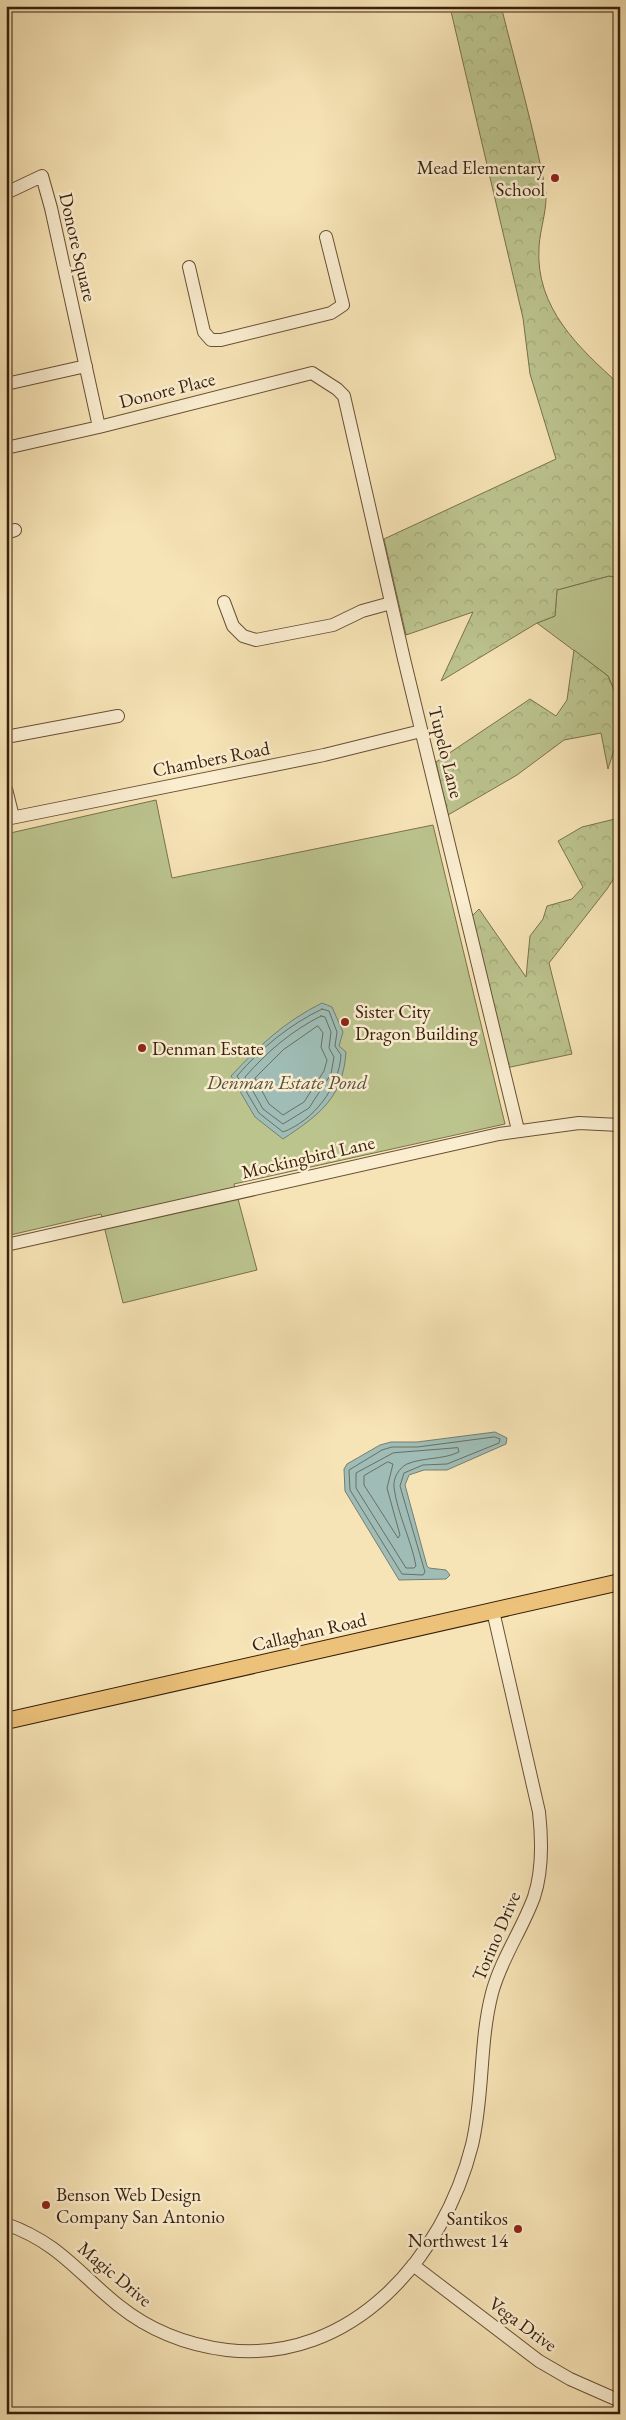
<svg xmlns="http://www.w3.org/2000/svg" width="626" height="2420" viewBox="0 0 626 2420" font-family="'EB Garamond',serif">
<defs>
<pattern id="forest-crowns" width="20" height="18" patternUnits="userSpaceOnUse" patternTransform="scale(1.25)"><rect width="20" height="18" fill="#bcc48e"/><path d="M2 6a3 3 0 1 1 6 0M12 15a3 3 0 1 1 6 0" fill="none" stroke="#a2a879"/></pattern>
</defs>
<rect width="100%" height="100%" fill="#f7e4b6"/>
<filter id="stains"><feTurbulence type="fractalNoise" baseFrequency=".004" numOctaves="4"/><feColorMatrix values="0 0 0 0 .2 0 0 0 0 .09 0 0 0 0 .02 0 0 0 .5 -.17"/></filter>
<radialGradient id="worn" r=".72"><stop offset=".6" stop-color="#630" stop-opacity="0"/><stop offset="1" stop-color="#630" stop-opacity=".3"/></radialGradient>
<!-- green -->
<path fill="#bcc48e" stroke="#7a724c" d="M 609,576 L 620,578 L 620,704 L 608,676 L 537,623 L 555,616 L 557,590 Z
M 156,800 L 172,878 L 433,825 L 505,1124 L 234,1184 L 257,1270 L 123,1303 L 101,1214 L 6,1236 L 6,834 Z"/>
<!-- forest -->
<path fill="url(#forest-crowns)" stroke="#7a724c" d="M 501,6 C 516,66 533,126 545,187 C 549,206 540,227 539,247 C 535,308 579,348 620,385 L 620,578 L 609,576 L 557,590 L 555,616 L 537,623 L 441,681 L 473,612 L 406,635 L 384,539 L 556,459 L 530,374 L 523,318 L 450,7 Z
M 574,650 L 608,676 L 620,704 L 620,737 L 619,734 L 608,769 L 601,733 L 564,740 L 517,775 L 448,815 L 436,762 L 530,699 L 556,716 L 567,700 Z
M 620,816 L 620,869 L 607,889 L 549,963 L 572,1054 L 506,1068 L 471,917 L 479,909 L 526,977 L 530,936 L 543,919 L 547,906 L 572,899 L 583,887 L 558,841 L 582,827 L 615,819 Z"/>
<!-- water -->
<path fill="#9fbdb6" stroke="#767e72" d="M 322,1003 L 332,1007 L 343,1032 L 339,1046 L 346,1052 C 343,1098 319,1115 283,1139 L 255,1117 L 231,1076 C 260,1045 284,1022 322,1003 Z
M 495,1432 L 507,1438 L 506,1444 L 447,1470 L 424,1470 L 409,1475 L 405,1485 L 427,1566 L 429,1568 L 446,1570 L 450,1575 L 446,1579 L 399,1580 L 345,1491 L 344,1469 L 347,1464 L 380,1445 L 391,1442 L 417,1442 Z"/>
<g fill="none" stroke-linecap="round" stroke-linejoin="round">
<!-- shore -->
<path stroke="#6c6e60" stroke-width="1" d="M 322,1009 L 329,1011 L 337,1032 L 335,1046 L 341,1055 C 339,1088 313,1121 283,1132 L 259,1113 L 237,1076 C 261,1048 289,1025 322,1009 Z
M 321,1016 L 325,1017 L 331,1032 L 329,1048 L 334,1057 L 331,1074 L 309,1108 L 283,1124 L 263,1109 L 245,1077 C 267,1052 291,1031 321,1016 Z
M 318,1026 L 323,1033 L 321,1047 L 327,1060 L 324,1071 L 304,1102 L 283,1115 L 269,1104 L 255,1078 L 283,1050 Z
M 495,1437 L 500,1439 L 499,1443 L 447,1464 L 423,1465 L 404,1473 L 400,1486 L 425,1572 L 423,1575 L 402,1574 L 350,1490 L 349,1470 L 382,1450 L 392,1447 L 417,1447 Z
M 458,1448 L 459,1452 C 442,1460 424,1457 407,1464 C 399,1468 393,1478 394,1487 C 397,1513 411,1539 416,1566 L 414,1568 L 406,1568 L 356,1488 L 356,1473 L 393,1453 Z
M 388,1462 L 393,1464 L 387,1488 L 400,1535 L 398,1538 L 364,1485 L 364,1476 Z"/>
<defs>
<path id="minor" d="M 6,193 L 42,176 L 51,208 L 99,427
M 189,267 L 204,332 L 211,340 L 221,340 L 331,313 L 343,305 L 326,237
M 6,384 L 86,366
M 6,448 L 99,427 L 312,373 L 337,389 L 344,396 L 404,659 L 518,1130
M 6,533 L 15,530
M 224,602 L 233,626 L 243,636 L 256,640 L 333,625 L 362,611 L 391,603
M 6,737 L 118,716
M 6,789 L 13,817
M 6,819 L 324,755 L 421,731
M 6,1245 L 499,1134 L 579,1123 L 620,1125
M 6,2224 C 59,2243 77,2272 118,2305 C 149,2330 187,2345 227,2350 C 352,2364 444,2257 472,2145 C 484,2095 479,2043 492,1993 C 501,1959 522,1930 534,1897 C 543,1870 542,1839 539,1812 L 493,1611
M 413,2265 L 539,2361 L 570,2379 L 620,2401"/>
<path id="major" d="M 6,1721 L 620,1582"/>
</defs>
<!-- minor casing -->
<use href="#minor" stroke="#685036" stroke-width="14"/>
<!-- major casing -->
<use href="#major" stroke="#381f0b" stroke-width="18"/>
<!-- minor -->
<use href="#minor" stroke="#faedd0" stroke-width="12"/>
<!-- major -->
<use href="#major" stroke="#ecc27b" stroke-width="16"/>
</g>
<!-- markers -->
<g fill="#8f2418" stroke="#faedd0" stroke-width="2">
<circle cx="555" cy="178" r="5"/>
<circle cx="345" cy="1022" r="5"/>
<circle cx="142" cy="1048" r="5"/>
<circle cx="46" cy="2205" r="5"/>
<circle cx="518" cy="2229" r="5"/>
</g>
<g text-anchor="middle" dominant-baseline="central" stroke-width="5" stroke-linejoin="round" paint-order="stroke">
<!-- poi labels -->
<g font-size="19" fill="#381f0b" stroke="#faedd0" text-anchor="start">
<text x="545" y="167" text-anchor="end">Mead Elementary<tspan x="545" dy="22">School</tspan></text>
<text x="355" y="1011">Sister City<tspan x="355" dy="22">Dragon Building</tspan></text>
<text x="152" y="1048">Denman Estate</text>
<text x="56" y="2194">Benson Web Design<tspan x="56" dy="22">Company San Antonio</tspan></text>
<text x="508" y="2218" text-anchor="end">Santikos<tspan x="508" dy="22">Northwest 14</tspan></text>
</g>
<!-- street labels -->
<g font-size="19" fill="#381f0b" stroke="#faedd0">
<text transform="translate(78 247) rotate(77)">Donore Square</text>
<text transform="translate(167 390) rotate(-14)">Donore Place</text>
<text transform="translate(446 752) rotate(76)">Tupelo Lane</text>
<text transform="translate(211 759) rotate(-11)">Chambers Road</text>
<text transform="translate(308 1157) rotate(-13)">Mockingbird Lane</text>
<text transform="translate(309 1632) rotate(-13)">Callaghan Road</text>
<text transform="translate(496 1936) rotate(-67)">Torino Drive</text>
<text transform="translate(115 2274) rotate(40)">Magic Drive</text>
<text transform="translate(523 2324) rotate(36)">Vega Drive</text>
</g>
<!-- water labels -->
<g font-size="20" font-style="italic" fill="#574e3e" stroke="#faedd0">
<text x="287" y="1082">Denman Estate Pond</text>
</g>
</g>
<!-- margin -->
<rect width="626" height="2420" fill="none" stroke="#f7e4b6" stroke-width="25"/>
<rect x="8" y="8" width="611" height="2405" fill="none" stroke="#381f0b" stroke-width="2.5"/>
<rect x="12" y="12" width="601" height="2395" fill="none" stroke="#381f0b"/>
<rect width="100%" height="100%" filter="url(#stains)"/>
<rect width="100%" height="100%" fill="url(#worn)"/>
</svg>
